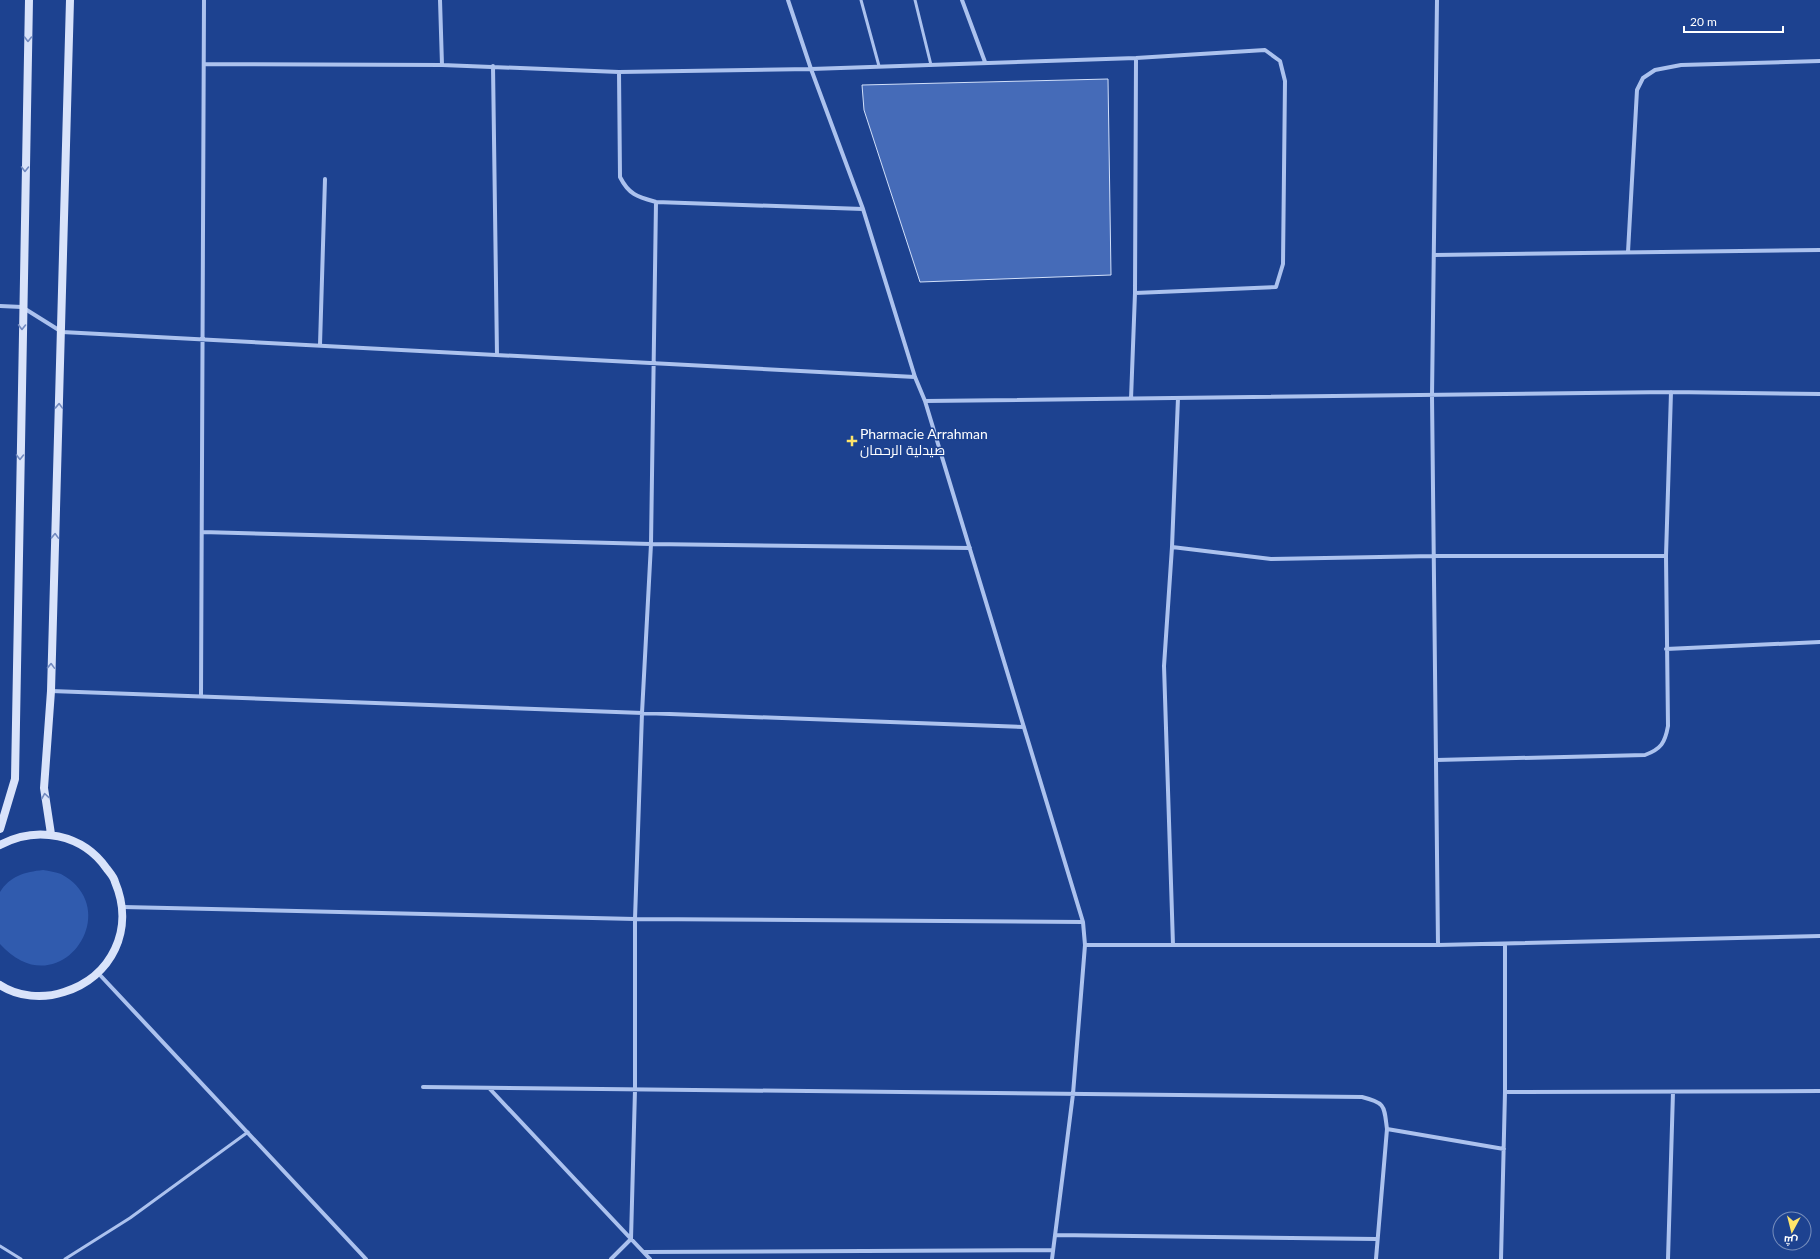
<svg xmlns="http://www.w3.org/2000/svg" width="1820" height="1259" viewBox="0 0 1820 1259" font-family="Lato,Cairo,sans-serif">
<rect width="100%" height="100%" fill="#1d4290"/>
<!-- green -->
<path fill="#305bae" d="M 43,870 C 49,871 56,872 61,874 C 128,910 58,1009 0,944 L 0,892 C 10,876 25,872 43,870 Z"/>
<!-- building -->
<path fill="#456bb8" stroke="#d2e0fa" d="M 1108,79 L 1111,275 L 920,282 L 864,110 L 862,85 Z"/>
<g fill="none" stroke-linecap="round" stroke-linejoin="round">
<!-- lane -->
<path stroke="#acc2ee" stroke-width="3" d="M 861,0 L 879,66
M 915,0 L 931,65
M 0,1246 L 21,1259
M 65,1259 L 130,1218 L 248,1132"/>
<!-- street -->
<path stroke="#acc2ee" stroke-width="4" d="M 440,0 L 442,65
M 788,0 L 811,69 L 863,209 L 915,377 L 925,401 L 1083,922 L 1085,945 L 1073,1094 L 1052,1259
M 962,0 L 985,62
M 1437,0 L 1432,396 L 1438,945
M 204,64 L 442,65 L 619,72 L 811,69 L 1136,58 L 1265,50 L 1280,61 L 1285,81 L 1283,264 L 1276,287 L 1135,293 L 1131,399
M 493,66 L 497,355
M 619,72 L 620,177 C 629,195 638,197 656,202 L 863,209
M 1628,252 L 1637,90 L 1643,78 L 1655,70 L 1681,65 L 1820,61
M 1434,255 L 1820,250
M 1135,293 L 1136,58
M 0,306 L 22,307 L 62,332 L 915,377
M 320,345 L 325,179
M 925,401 L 1671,392 L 1820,394
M 202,532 L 651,544 L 970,548
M 1172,547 L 1178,398
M 1666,649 L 1820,642
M 51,691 L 1024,727
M 201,696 L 204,0
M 1436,760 L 1645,755 C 1661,749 1665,743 1668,726 L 1666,556 L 1671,392
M 123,907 L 635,919 L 1083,922
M 1085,945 L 1438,945 L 1820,936
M 1173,945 L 1164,666 L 1172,547 L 1271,559 L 1434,556 L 1666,556
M 99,974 L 366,1259
M 423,1087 L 1362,1097 C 1386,1103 1384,1106 1387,1129 L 1376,1259
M 489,1088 L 650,1259
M 1505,1092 L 1820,1091
M 1387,1129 L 1504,1149
M 1055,1235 L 1377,1239
M 644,1252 L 1053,1250
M 611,1259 L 631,1239 L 635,1090 L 635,919 L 642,713 L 651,544 L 656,202
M 1501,1259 L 1505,1092 L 1505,944
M 1668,1259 L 1673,1092"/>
<!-- secondary -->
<path stroke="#d9e3fa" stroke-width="8" d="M 0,829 L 15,779 L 29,0
M 51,834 L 44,788 L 51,691 L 70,0
M 0,845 C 37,825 83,834 107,869 C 110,873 114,877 115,882 C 135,929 112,977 64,992 C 43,999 18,997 0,985"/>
</g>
<!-- one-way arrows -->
<defs><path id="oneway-chevron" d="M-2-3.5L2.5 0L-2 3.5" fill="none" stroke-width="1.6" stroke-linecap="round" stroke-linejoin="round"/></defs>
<g stroke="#728ac0">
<use href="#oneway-chevron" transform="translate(28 39) rotate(91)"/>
<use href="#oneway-chevron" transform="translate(25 169) rotate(91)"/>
<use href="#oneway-chevron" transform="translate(22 327) rotate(91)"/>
<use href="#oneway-chevron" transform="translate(59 406) rotate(-88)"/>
<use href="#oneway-chevron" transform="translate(20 457) rotate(91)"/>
<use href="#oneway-chevron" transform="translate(55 536) rotate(-88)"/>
<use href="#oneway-chevron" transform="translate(51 666) rotate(-88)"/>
<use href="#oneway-chevron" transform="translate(45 796) rotate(-99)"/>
</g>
<!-- markers -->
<path fill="#fee46a" stroke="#1d4290" stroke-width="1.5" d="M850 435h4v4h4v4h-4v4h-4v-4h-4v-4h4z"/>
<g text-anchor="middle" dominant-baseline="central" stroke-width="3" stroke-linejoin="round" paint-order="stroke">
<!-- poi labels -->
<g font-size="14" fill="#fff" stroke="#1d4290" text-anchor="start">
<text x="860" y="433">Pharmacie Arrahman<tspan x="860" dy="16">صيدلية الرحمان</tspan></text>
</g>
</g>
<!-- north arrow -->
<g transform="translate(1792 1231) rotate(187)"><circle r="19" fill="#1d4290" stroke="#778ebc"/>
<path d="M0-3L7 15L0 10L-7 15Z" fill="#fee46a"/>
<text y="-6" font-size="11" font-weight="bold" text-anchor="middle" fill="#ffffff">ش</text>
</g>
<!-- scale -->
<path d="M1684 26v6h99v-6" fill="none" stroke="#ffffff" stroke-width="2"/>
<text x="1690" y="26" font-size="12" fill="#ffffff" stroke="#1d4290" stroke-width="3" paint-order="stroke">20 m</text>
</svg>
